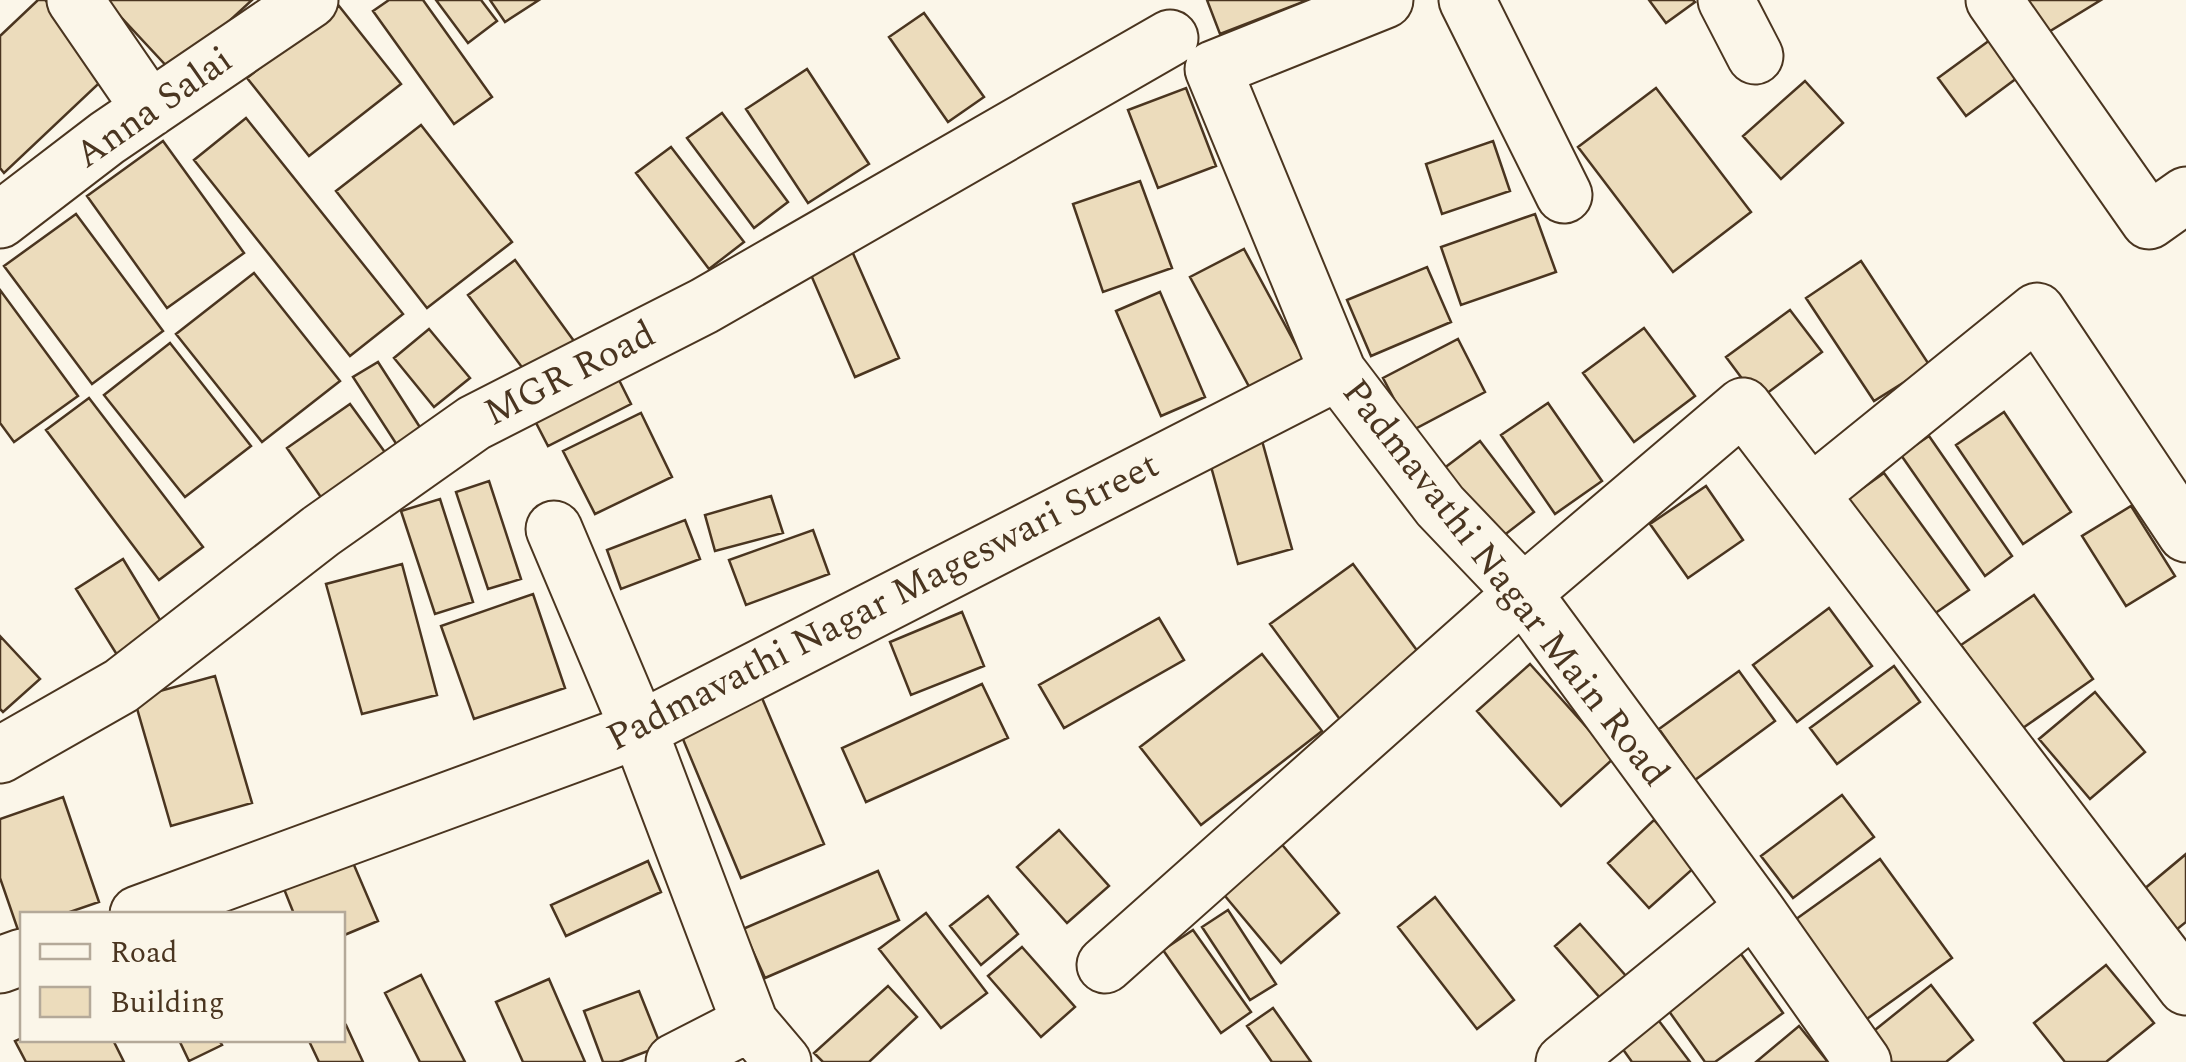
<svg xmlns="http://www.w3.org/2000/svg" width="2186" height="1062" viewBox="0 0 2186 1062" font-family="Spectral,serif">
<rect width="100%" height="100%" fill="#fbf6e9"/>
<!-- building -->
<path fill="#ecdcbc" stroke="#4a3520" stroke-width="2.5" d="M 38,0 L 45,0 L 112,71 L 4,173 L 0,168 L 0,36 Z
M 105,0 L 252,0 L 173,73 Z
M 389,0 L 423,0 L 492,97 L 454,124 L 373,11 Z
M 436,0 L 481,0 L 497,21 L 468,43 Z
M 490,0 L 539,0 L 505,22 Z
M 1207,0 L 1308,0 L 1220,34 Z
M 1649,0 L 1693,0 L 1695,2 L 1666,23 Z
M 2020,0 L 2101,0 L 2042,36 Z
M 339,6 L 401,84 L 309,156 L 247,78 Z
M 924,13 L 984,97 L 948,122 L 889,37 Z
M 1990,40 L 2017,78 L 1966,116 L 1938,78 Z
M 807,69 L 869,164 L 808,203 L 746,109 Z
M 1805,81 L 1843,123 L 1781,179 L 1743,136 Z
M 1186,88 L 1216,166 L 1158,188 L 1128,110 Z
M 1656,88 L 1751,212 L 1673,272 L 1578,147 Z
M 722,113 L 788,202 L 754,228 L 687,138 Z
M 246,118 L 403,314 L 350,356 L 194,160 Z
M 421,125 L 512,242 L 427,308 L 336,191 Z
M 163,141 L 244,253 L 167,308 L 87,196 Z
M 1493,141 L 1510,191 L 1442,214 L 1426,164 Z
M 671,147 L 744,242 L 709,269 L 636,173 Z
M 1140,181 L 1172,268 L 1103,292 L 1073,204 Z
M 76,214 L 163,331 L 92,384 L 4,266 Z
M 1535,214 L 1556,272 L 1461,305 L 1441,247 Z
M 848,242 L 899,358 L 855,377 L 805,261 Z
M 1244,249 L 1306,364 L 1252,392 L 1190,277 Z
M 515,260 L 582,352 L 536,386 L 468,295 Z
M 1861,261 L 1930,366 L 1874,401 L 1806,298 Z
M 1427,267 L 1451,322 L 1371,356 L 1347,300 Z
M 254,273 L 340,381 L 262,442 L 176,334 Z
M 0,290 L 78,396 L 14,442 L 0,423 Z
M 1160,292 L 1205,397 L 1161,416 L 1116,311 Z
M 1790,310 L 1822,352 L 1758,400 L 1726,357 Z
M 1644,328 L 1695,396 L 1634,442 L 1583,373 Z
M 429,329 L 470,378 L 434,407 L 394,358 Z
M 1458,339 L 1485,392 L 1411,431 L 1383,378 Z
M 170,343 L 251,446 L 185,497 L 104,395 Z
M 378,362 L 432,446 L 408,462 L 353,377 Z
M 616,374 L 631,404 L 548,446 L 532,415 Z
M 89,398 L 203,547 L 159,580 L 46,430 Z
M 1548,403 L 1602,481 L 1555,514 L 1501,435 Z
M 350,404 L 400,473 L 336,519 L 287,448 Z
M 2004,412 L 2071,512 L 2023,544 L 1956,445 Z
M 641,413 L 672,477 L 595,514 L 563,451 Z
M 1929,436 L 2012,556 L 1985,576 L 1901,455 Z
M 1261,437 L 1292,549 L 1238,564 L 1207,452 Z
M 1480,441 L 1534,512 L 1498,540 L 1443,469 Z
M 1884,473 L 1969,590 L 1931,616 L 1846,500 Z
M 489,481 L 521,579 L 488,589 L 456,492 Z
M 1706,486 L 1743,540 L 1688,578 L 1650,524 Z
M 771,496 L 783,533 L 715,551 L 705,515 Z
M 440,499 L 473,602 L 435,614 L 401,511 Z
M 2131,506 L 2175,576 L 2126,606 L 2082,536 Z
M 685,520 L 700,559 L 621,589 L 607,550 Z
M 813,530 L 829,574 L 746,605 L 729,560 Z
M 123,559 L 165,628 L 119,658 L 76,589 Z
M 402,564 L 437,695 L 362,714 L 326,584 Z
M 1353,564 L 1430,668 L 1347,729 L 1270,624 Z
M 533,594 L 565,688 L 474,719 L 441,626 Z
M 2034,595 L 2093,679 L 2020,730 L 1961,645 Z
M 1829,608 L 1872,666 L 1797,722 L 1753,665 Z
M 962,612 L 984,666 L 911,695 L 890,642 Z
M 1159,618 L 1184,660 L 1064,728 L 1039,685 Z
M 0,636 L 40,679 L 3,712 L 0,709 Z
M 1262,654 L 1322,731 L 1201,825 L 1140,747 Z
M 1530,664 L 1614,758 L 1561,806 L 1477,711 Z
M 1894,666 L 1920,702 L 1837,764 L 1810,728 Z
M 1739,671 L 1775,721 L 1695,780 L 1659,729 Z
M 215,676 L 252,803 L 171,826 L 134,698 Z
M 982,684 L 1008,738 L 866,802 L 842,748 Z
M 2095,692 L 2145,752 L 2090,799 L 2039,739 Z
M 762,698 L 824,844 L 741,878 L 680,732 Z
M 1842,795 L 1874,837 L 1793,898 L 1761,856 Z
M 63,797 L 99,902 L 64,914 L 22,914 L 22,929 L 18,930 L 0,878 L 0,819 Z
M 1654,820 L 1696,866 L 1649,908 L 1608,863 Z
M 1059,830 L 1109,886 L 1067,923 L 1017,867 Z
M 1279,841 L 1339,913 L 1281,963 L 1220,890 Z
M 348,851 L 378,921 L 342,936 L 342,914 L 294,914 L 280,879 Z
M 2186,854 L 2186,922 L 2176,930 L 2143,890 Z
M 1880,859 L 1952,958 L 1864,1021 L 1792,922 Z
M 648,861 L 661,892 L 566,936 L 551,905 Z
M 878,871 L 899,920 L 765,978 L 743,929 Z
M 988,896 L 1018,934 L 981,965 L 950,926 Z
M 1435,897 L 1514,1000 L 1477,1029 L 1398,927 Z
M 1228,910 L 1276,984 L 1250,1000 L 1202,927 Z
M 926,913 L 987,993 L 941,1028 L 879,949 Z
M 1580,924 L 1627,977 L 1601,999 L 1555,946 Z
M 1193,930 L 1251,1012 L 1221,1033 L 1163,950 Z
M 1022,947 L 1075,1007 L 1041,1037 L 988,976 Z
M 1741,954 L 1783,1013 L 1715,1062 L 1705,1062 L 1666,1007 Z
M 2106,965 L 2154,1023 L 2106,1062 L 2065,1062 L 2034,1023 Z
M 421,975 L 465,1062 L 420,1062 L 385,993 Z
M 549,979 L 585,1062 L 523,1062 L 496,1002 Z
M 1931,985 L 1973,1040 L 1946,1062 L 1892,1062 L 1870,1034 Z
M 888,986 L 917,1017 L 869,1062 L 823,1062 L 814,1053 Z
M 639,991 L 661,1046 L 619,1062 L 603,1062 L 584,1011 Z
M 1273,1008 L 1311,1062 L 1272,1062 L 1247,1026 Z
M 1653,1013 L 1690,1062 L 1632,1062 L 1617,1041 Z
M 346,1025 L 363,1062 L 319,1062 L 309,1041 L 342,1040 L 342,1026 Z
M 1799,1026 L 1828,1062 L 1756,1062 Z
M 22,1038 L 113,1040 L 124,1062 L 26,1062 L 15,1041 Z
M 179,1040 L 219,1040 L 222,1045 L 189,1061 Z"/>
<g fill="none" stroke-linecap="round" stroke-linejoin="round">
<defs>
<path id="minor" d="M 75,0 L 150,109
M 1467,0 L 1564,195
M 1726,0 L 1755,56
M 1994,0 L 2149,221 L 2186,195
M 1213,69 L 1338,372 L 1440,506 L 1523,593 L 1754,907 L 1863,1062
M 1213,69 L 1385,0
M 0,220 L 107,138 L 310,0
M 1812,493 L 2037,311 L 2186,534
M 554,529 L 639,730 L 750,1023 L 783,1062
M 0,755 L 121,686 L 321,531 L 474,423 L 704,306 L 1170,38
M 138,914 L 639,730 L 1338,372
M 0,965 L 22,957
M 1105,965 L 1523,593 L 1743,406 L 2186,987
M 674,1062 L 750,1023
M 1564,1062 L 1754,907"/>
</defs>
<!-- minor casing -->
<use href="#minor" stroke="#4a3520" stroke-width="59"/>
<!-- minor -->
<use href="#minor" stroke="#fbf6e9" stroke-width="55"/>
</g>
<g text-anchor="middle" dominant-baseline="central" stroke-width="8" stroke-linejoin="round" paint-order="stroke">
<!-- street labels -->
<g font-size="38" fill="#4a3520" stroke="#fbf6e9">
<text transform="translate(154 108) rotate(-35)">Anna Salai</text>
<text transform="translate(570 374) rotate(-27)">MGR Road</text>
<text transform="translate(1505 583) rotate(52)">Padmavathi Nagar Main Road</text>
<text transform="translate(883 602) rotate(-27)">Padmavathi Nagar Mageswari Street</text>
</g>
</g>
<!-- legend -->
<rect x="20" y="912" width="325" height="130" fill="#fbf6e9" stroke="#b4a999" stroke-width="2.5"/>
<rect x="40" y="944" width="50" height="15" fill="#fbf6e9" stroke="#b4a999" stroke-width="2.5"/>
<text x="110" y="962" font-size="30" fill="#4a3520">Road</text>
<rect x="40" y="987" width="50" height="30" fill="#ecdcbc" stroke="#b4a999" stroke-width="2.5"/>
<text x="110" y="1012" font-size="30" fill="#4a3520">Building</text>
</svg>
